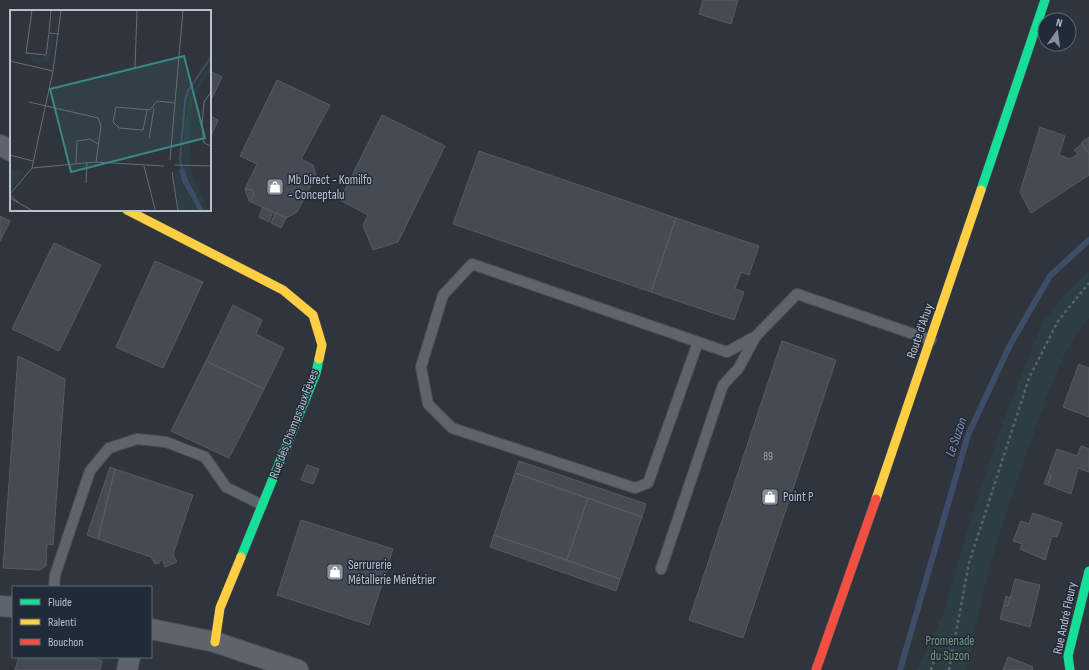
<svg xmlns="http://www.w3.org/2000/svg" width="1089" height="670" viewBox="0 0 1089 670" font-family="'Sofia Sans Condensed',sans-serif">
<rect width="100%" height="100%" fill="#2f343d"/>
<!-- green -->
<path fill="#2c3e43" d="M 1089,271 L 1089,318 C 1066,341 1049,391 1038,421 C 1024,460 1011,498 999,537 C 985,580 976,625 967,670 L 917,670 L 944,611 L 976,502 L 1000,430 L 1034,343 L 1044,321 L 1059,301 Z"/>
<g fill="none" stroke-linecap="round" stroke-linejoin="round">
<!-- stream -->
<path stroke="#3e4d67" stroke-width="6" d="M 900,670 L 968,435 L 1010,345 L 1050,276 L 1089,240"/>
</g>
<!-- building -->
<path fill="#464a52" stroke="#575c64" d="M 703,0 L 738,0 L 731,24 L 699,14 Z
M 210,71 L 222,77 L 210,102 Z
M 277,80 L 330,105 L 301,159 L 313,165 L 316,176 L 297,212 L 286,218 L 249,201 L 254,196 L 253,190 L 245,189 L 257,164 L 240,156 Z
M 382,115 L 445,146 L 398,242 L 373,250 L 363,225 L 368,215 L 340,200 Z
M 210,116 L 218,120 L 210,138 Z
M 1040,127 L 1065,136 L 1059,155 L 1070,159 L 1078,154 L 1074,150 L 1082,144 L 1089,154 L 1089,175 L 1031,213 L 1020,192 Z
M 1089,137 L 1089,154 L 1081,143 Z
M 479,151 L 676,218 L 651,292 L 453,224 Z
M 245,189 L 253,190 L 254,196 L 249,201 Z
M 263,207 L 273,212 L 269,222 L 259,217 Z
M 275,213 L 286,218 L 281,228 L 271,223 Z
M 0,216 L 10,221 L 0,241 Z
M 676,218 L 759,246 L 749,275 L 741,272 L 735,289 L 744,292 L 734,320 L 651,292 Z
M 54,243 L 101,265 L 59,351 L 12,329 Z
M 155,261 L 203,282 L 163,368 L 116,347 Z
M 233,305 L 262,320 L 256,334 L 284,348 L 264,389 L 206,361 Z
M 782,341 L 836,360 L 743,638 L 689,620 Z
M 18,356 L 65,379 L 53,545 L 47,544 L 46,566 L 40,570 L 3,568 Z
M 206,361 L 264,389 L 229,458 L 171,431 Z
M 1079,364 L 1089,368 L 1089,417 L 1063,407 Z
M 1081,446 L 1089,449 L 1089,472 L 1078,468 L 1071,494 L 1048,485 L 1051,475 L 1048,473 L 1057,449 L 1077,456 Z
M 519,461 L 646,504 L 642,517 L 515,473 Z
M 307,465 L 319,469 L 313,484 L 301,480 Z
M 110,467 L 115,469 L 98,539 L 87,535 Z
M 115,469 L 193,495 L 173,554 L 177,562 L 165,567 L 163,560 L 161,560 L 159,563 L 155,564 L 151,557 L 98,539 Z
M 515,473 L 588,498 L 567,560 L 494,535 Z
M 1048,473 L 1051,475 L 1048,485 L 1044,484 Z
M 588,498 L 642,517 L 620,579 L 567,560 Z
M 1033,513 L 1062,523 L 1057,537 L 1052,536 L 1045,560 L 1020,549 L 1022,544 L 1013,541 L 1021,521 L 1029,524 Z
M 301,520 L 393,549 L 369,625 L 277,595 Z
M 494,535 L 620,579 L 616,591 L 490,547 Z
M 1015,579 L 1040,585 L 1030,627 L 1000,619 L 1004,605 L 1008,606 Z
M 1006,596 L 1010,598 L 1008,606 L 1004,605 Z
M 19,657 L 87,657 L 102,661 L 100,670 L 15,670 Z
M 1008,657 L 1033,667 L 1032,670 L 1003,670 Z"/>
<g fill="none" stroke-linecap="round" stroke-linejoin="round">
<defs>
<path id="lane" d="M 698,342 L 648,483 L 635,488 L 452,428 L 428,404 L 421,367 L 443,295 L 472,264 L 727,352 L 756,336 L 797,294 L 931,340
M 661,569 L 723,385 L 738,369 L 756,336
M 54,587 L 55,575 L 90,471 L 109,448 L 137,439 L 166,442 L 205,457 L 226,487 L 262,505"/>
<path id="street" d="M 0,145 L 11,151
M 0,606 L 13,607
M 151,629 L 215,642 L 298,670
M 127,670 L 130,657"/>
<path id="fast" d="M 981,190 L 1045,0
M 241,557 L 316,373 L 319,359
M 1070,670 L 1068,656 L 1089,571"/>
<path id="slow" d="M 127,210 L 283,290 L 313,315 L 322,345 L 319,359
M 876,499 L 981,190
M 215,642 L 220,608 L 241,557"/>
<path id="jam" d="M 816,670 L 876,499"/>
</defs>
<!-- lane casing -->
<use href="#lane" stroke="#4b4f56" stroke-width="12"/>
<!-- street casing -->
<use href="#street" stroke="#4b4f56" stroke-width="22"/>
<!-- fast casing -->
<use href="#fast" stroke="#4b4f56" stroke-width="10"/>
<!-- slow casing -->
<use href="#slow" stroke="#4b4f56" stroke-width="10"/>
<!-- jam casing -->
<use href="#jam" stroke="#4b4f56" stroke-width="10"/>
<!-- path -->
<path stroke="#5c6167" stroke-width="2.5" stroke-dasharray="3 3" stroke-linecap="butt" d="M 931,670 L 935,658 L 952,650
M 949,670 L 969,563 L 1029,378 L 1058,321 L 1089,283"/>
<!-- lane -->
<use href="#lane" stroke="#5f636a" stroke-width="10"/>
<!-- street -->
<use href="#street" stroke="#5f636a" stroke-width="20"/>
<!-- fast -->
<use href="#fast" stroke="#16e098" stroke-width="9"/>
<!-- slow -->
<use href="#slow" stroke="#ffcf43" stroke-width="9"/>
<!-- jam -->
<use href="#jam" stroke="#f24e42" stroke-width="9"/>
</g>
<!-- icons -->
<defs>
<symbol id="shop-square" viewBox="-11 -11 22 22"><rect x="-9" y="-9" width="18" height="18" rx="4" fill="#898f9a" stroke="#212a38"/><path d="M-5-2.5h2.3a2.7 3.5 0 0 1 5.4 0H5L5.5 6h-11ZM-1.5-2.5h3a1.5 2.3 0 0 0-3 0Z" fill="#fff"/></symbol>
</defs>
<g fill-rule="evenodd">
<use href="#shop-square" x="265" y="177" width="20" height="20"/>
<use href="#shop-square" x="760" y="487" width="20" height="20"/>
<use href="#shop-square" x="325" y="562" width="20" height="20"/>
</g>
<g text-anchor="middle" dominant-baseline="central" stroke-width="3" stroke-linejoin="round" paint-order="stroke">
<!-- number labels -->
<g font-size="11" fill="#9da2ae">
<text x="768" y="456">89</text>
</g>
<!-- poi labels -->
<g font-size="13" fill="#bac0cc" stroke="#212a38" text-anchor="start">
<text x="288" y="180">Mb Direct - Komilfo<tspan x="288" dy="15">- Conceptalu</tspan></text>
<text x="783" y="497">Point P</text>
<text x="348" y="565">Serrurerie<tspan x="348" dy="15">Métallerie Ménétrier</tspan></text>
</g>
<!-- street labels -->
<g font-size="13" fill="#bac0cc" stroke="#212a38">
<text transform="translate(920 331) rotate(-71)">Route d'Ahuy</text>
<text transform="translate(294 424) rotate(-69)">Rue des Champs aux Fèves</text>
<text transform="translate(1065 618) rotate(-78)">Rue André Fleury</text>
</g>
<!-- park labels -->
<g font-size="13" fill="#729c7e" stroke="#212a38">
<text x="950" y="641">Promenade<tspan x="950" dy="15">du Suzon</tspan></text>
</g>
<!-- water labels -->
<g font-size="14" font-style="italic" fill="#8395b2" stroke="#212a38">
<text transform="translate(956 437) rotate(-71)">Le Suzon</text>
</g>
</g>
<!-- overview -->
<g transform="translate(10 10)">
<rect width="201" height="201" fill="#2f343d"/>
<path d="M 40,25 L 44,25 L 39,51 L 27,53 L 15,46 L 34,49 ZM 201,53 L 201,61 L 183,86 L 180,115 L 181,159 L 198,201 L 168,201 L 165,162 L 171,158 L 168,159 L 174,158 L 171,147 L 179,87 ZM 0,159 L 15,162 L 0,178 Z" fill="#2c3e43"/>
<path d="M 174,158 L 177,168 L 194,201 L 189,201 L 172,171 L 169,159 Z" fill="#3e4d67"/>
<path fill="none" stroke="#3e4d67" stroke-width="2" d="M 172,158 L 170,149 L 175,91 L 178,81 L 201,47"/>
<path fill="none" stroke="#676c76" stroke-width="1" d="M 22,0 L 16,43 L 36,45 L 39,23 L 49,24M 39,23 L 41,0M 0,51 L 43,61M 125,58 L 127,0M 201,82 L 194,92 L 192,114 L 194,133 L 201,136M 19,92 L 88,108 L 91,116 L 86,152M 137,100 L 133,120 L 109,118 L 103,112 L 106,97 L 140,100 L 147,91 L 165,93M 139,129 L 144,98M 0,145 L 23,151M 160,150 L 173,0M 66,153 L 67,131 L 80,129 L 88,134M 165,155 L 201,156M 134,156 L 145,199M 22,158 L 86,152 L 154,156M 162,162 L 168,201M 76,173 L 77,152M 0,184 L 22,158 L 43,61 L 51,0M 0,185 L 9,193M 0,188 L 23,201"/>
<path fill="#3a8886" fill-opacity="0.15" stroke="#3a8886" stroke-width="2" d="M 174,46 L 195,128 L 61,162 L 40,79 Z"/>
<rect width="201" height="201" fill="none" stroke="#bac0cc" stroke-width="2"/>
</g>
<!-- legend -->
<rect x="12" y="586" width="140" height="72" fill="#212a38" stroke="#5e6673"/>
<rect x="20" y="599" width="20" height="6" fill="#16e098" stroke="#5e6673"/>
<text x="48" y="606" font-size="12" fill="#bac0cc">Fluide</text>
<rect x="20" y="619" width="20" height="6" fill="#ffcf43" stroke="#5e6673"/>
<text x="48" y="626" font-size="12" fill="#bac0cc">Ralenti</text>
<rect x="20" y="639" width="20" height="6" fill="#f24e42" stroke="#5e6673"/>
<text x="48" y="646" font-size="12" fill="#bac0cc">Bouchon</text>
<!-- north arrow -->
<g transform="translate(1057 32) rotate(14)"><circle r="19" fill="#212a38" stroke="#5e6673"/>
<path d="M0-3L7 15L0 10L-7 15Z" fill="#898f9a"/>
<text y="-6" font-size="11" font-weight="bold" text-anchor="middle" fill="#bac0cc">N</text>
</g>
</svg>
